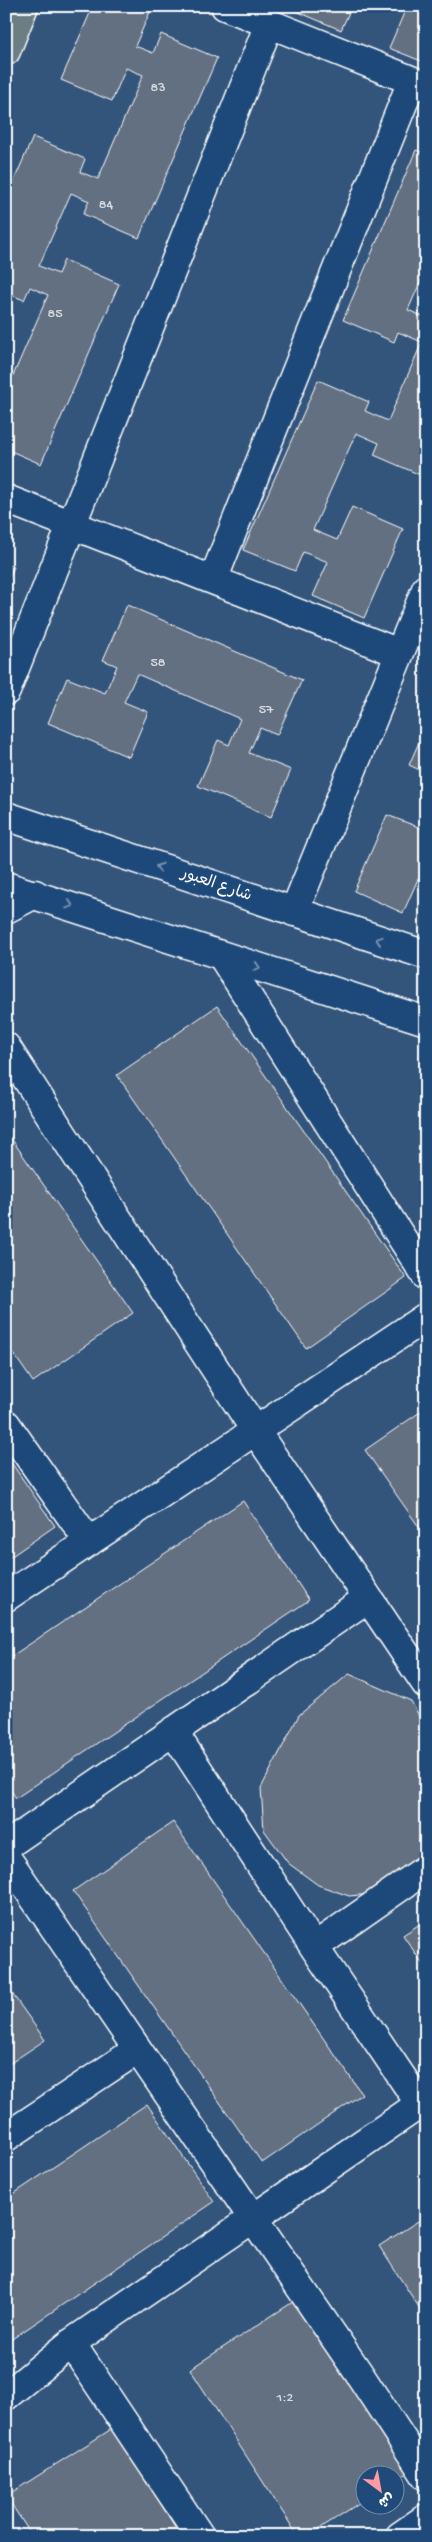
<svg xmlns="http://www.w3.org/2000/svg" width="432" height="2542" viewBox="0 0 432 2542" font-family="'Gochi Hand','Playpen Sans Arabic',sans-serif">
<rect width="100%" height="100%" fill="#33557c"/>
<filter id="ink" filterUnits="userSpaceOnUse"><feTurbulence type="fractalNoise" baseFrequency=".02" numOctaves="2"/><feDisplacementMap in="SourceGraphic" scale="10" xChannelSelector="R" yChannelSelector="G"/><feConvolveMatrix kernelMatrix="1 2 1 2 8 2 1 2 1" color-interpolation-filters="sRGB"/></filter>
<g filter="url(#ink)">
<!-- building -->
<path fill="#636f82" stroke="#fff" d="M 93,6 L 137,6 L 150,12 L 135,46 L 153,53 L 161,34 L 217,58 L 139,238 L 83,214 L 89,201 L 71,193 L 39,266 L 58,274 L 64,260 L 119,284 L 41,464 L 6,449 L 6,392 L 48,295 L 30,287 L 24,300 L 6,293 L 6,199 L 33,137 L 85,159 L 80,172 L 98,179 L 143,75 L 126,68 L 112,101 L 61,80 Z
M 284,6 L 352,6 L 341,30 Z
M 407,6 L 426,6 L 426,63 L 389,48 Z
M 416,150 L 426,154 L 426,269 L 408,310 L 426,318 L 426,475 L 425,477 L 374,455 L 379,443 L 356,433 L 313,530 L 337,540 L 352,507 L 403,529 L 364,618 L 313,596 L 328,562 L 303,552 L 295,571 L 243,550 L 318,380 L 369,402 L 365,411 L 388,421 L 422,342 L 398,332 L 394,342 L 343,320 Z
M 6,564 L 14,567 L 6,585 Z
M 127,605 L 302,680 L 277,735 L 260,728 L 249,753 L 291,770 L 271,817 L 198,786 L 218,740 L 229,745 L 240,719 L 137,674 L 124,702 L 148,712 L 129,757 L 48,723 L 67,678 L 105,693 L 117,666 L 103,660 Z
M 426,726 L 426,773 L 409,765 Z
M 387,815 L 426,830 L 426,883 L 418,879 L 403,913 L 354,891 Z
M 217,1006 L 406,1278 L 306,1348 L 117,1075 Z
M 6,1131 L 133,1313 L 33,1382 L 6,1343 Z
M 426,1408 L 426,1537 L 365,1450 Z
M 6,1455 L 55,1526 L 6,1560 Z
M 243,1501 L 309,1600 L 16,1798 L 6,1783 L 6,1660 Z
M 349,1674 L 411,1701 L 426,1729 L 426,1839 L 422,1866 L 371,1894 L 349,1896 L 318,1885 L 288,1863 L 264,1830 L 261,1788 L 299,1715 Z
M 173,1822 L 362,2094 L 262,2163 L 73,1891 Z
M 426,1920 L 426,1969 L 403,1935 Z
M 6,1985 L 45,2040 L 6,2066 Z
M 147,2104 L 214,2202 L 6,2343 L 6,2199 Z
M 426,2216 L 426,2318 L 379,2246 Z
M 296,2300 L 407,2473 L 394,2480 L 394,2474 L 364,2474 L 364,2500 L 308,2536 L 298,2536 L 190,2369 Z
M 113,2428 L 181,2536 L 32,2536 L 6,2496 Z"/>
<g fill="none" stroke-linecap="round" stroke-linejoin="round">
<defs>
<path id="minor" d="M 225,6 L 426,86
M 6,499 L 399,653
M 213,580 L 412,81
M 6,691 L 269,24
M 6,909 L 35,894
M 294,912 L 426,589
M 222,956 L 426,1276
M 6,1047 L 255,1430 L 426,1684
M 6,1424 L 89,1542
M 6,1597 L 426,1317
M 173,1731 L 314,1947 L 420,2104
M 6,1846 L 368,1598
M 6,1857 L 358,2372 L 426,2476
M 314,1947 L 426,1869
M 6,2137 L 137,2050
M 71,2343 L 200,2536
M 6,2396 L 71,2343 L 426,2100
M 400,2536 L 426,2518"/>
<path id="tertiary" d="M 6,816 L 426,955
M 6,886 L 426,1021"/>
<path id="primary" d="M 6,51 L 24,6"/>
</defs>
<!-- minor casing -->
<use href="#minor" stroke="#fff" stroke-width="31"/>
<!-- tertiary casing -->
<use href="#tertiary" stroke="#fff" stroke-width="31"/>
<!-- primary casing -->
<use href="#primary" stroke="#fff" stroke-width="31"/>
<!-- minor -->
<use href="#minor" stroke="#1f4a7a" stroke-width="28"/>
<!-- tertiary -->
<use href="#tertiary" stroke="#1f4a7a" stroke-width="28"/>
<!-- primary -->
<use href="#primary" stroke="#6c7e84" stroke-width="28"/>
</g>
<!-- one-way arrows -->
<defs><path id="oneway-chevron" d="M-2-3.5L2.5 0L-2 3.5" fill="none" stroke-width="1.6" stroke-linecap="round" stroke-linejoin="round" transform="scale(1.25)"/></defs>
<g stroke="#7992af">
<use href="#oneway-chevron" transform="translate(159 867) rotate(-161)"/>
<use href="#oneway-chevron" transform="translate(70 905) rotate(18)"/>
<use href="#oneway-chevron" transform="translate(379 940) rotate(-162)"/>
<use href="#oneway-chevron" transform="translate(257 967) rotate(18)"/>
</g>
</g>
<g text-anchor="middle" dominant-baseline="central" stroke-width="5" stroke-linejoin="round" paint-order="stroke">
<!-- number labels -->
<g font-size="14" fill="#d8dbe0">
<text x="158" y="88">83</text>
<text x="106" y="205">84</text>
<text x="55" y="314">85</text>
<text x="158" y="663">58</text>
<text x="266" y="710">57</text>
<text x="285" y="2398">1:2</text>
</g>
<!-- street labels -->
<g font-size="16" fill="#fff" stroke="#1f4a7a">
<text transform="translate(216 886) rotate(19)">شارع العبور</text>
</g>
</g>
<!-- margin -->
<rect width="432" height="2542" fill="none" stroke="#1f4a7a" stroke-width="25"/>
<rect x="12" y="12" width="407" height="2517" fill="none" stroke="#fff" stroke-width="2" filter="url(#ink)"/>
<!-- north arrow -->
<g transform="translate(380 2490) rotate(148)"><circle r="24" fill="#1f4a7a" stroke="#7992af"/>
<path d="M0-4L9 19L0 12L-9 19Z" fill="#ff9aa2"/>
<text y="-8" font-size="14" font-weight="bold" text-anchor="middle" fill="#ffffff">ش</text>
</g>
</svg>
